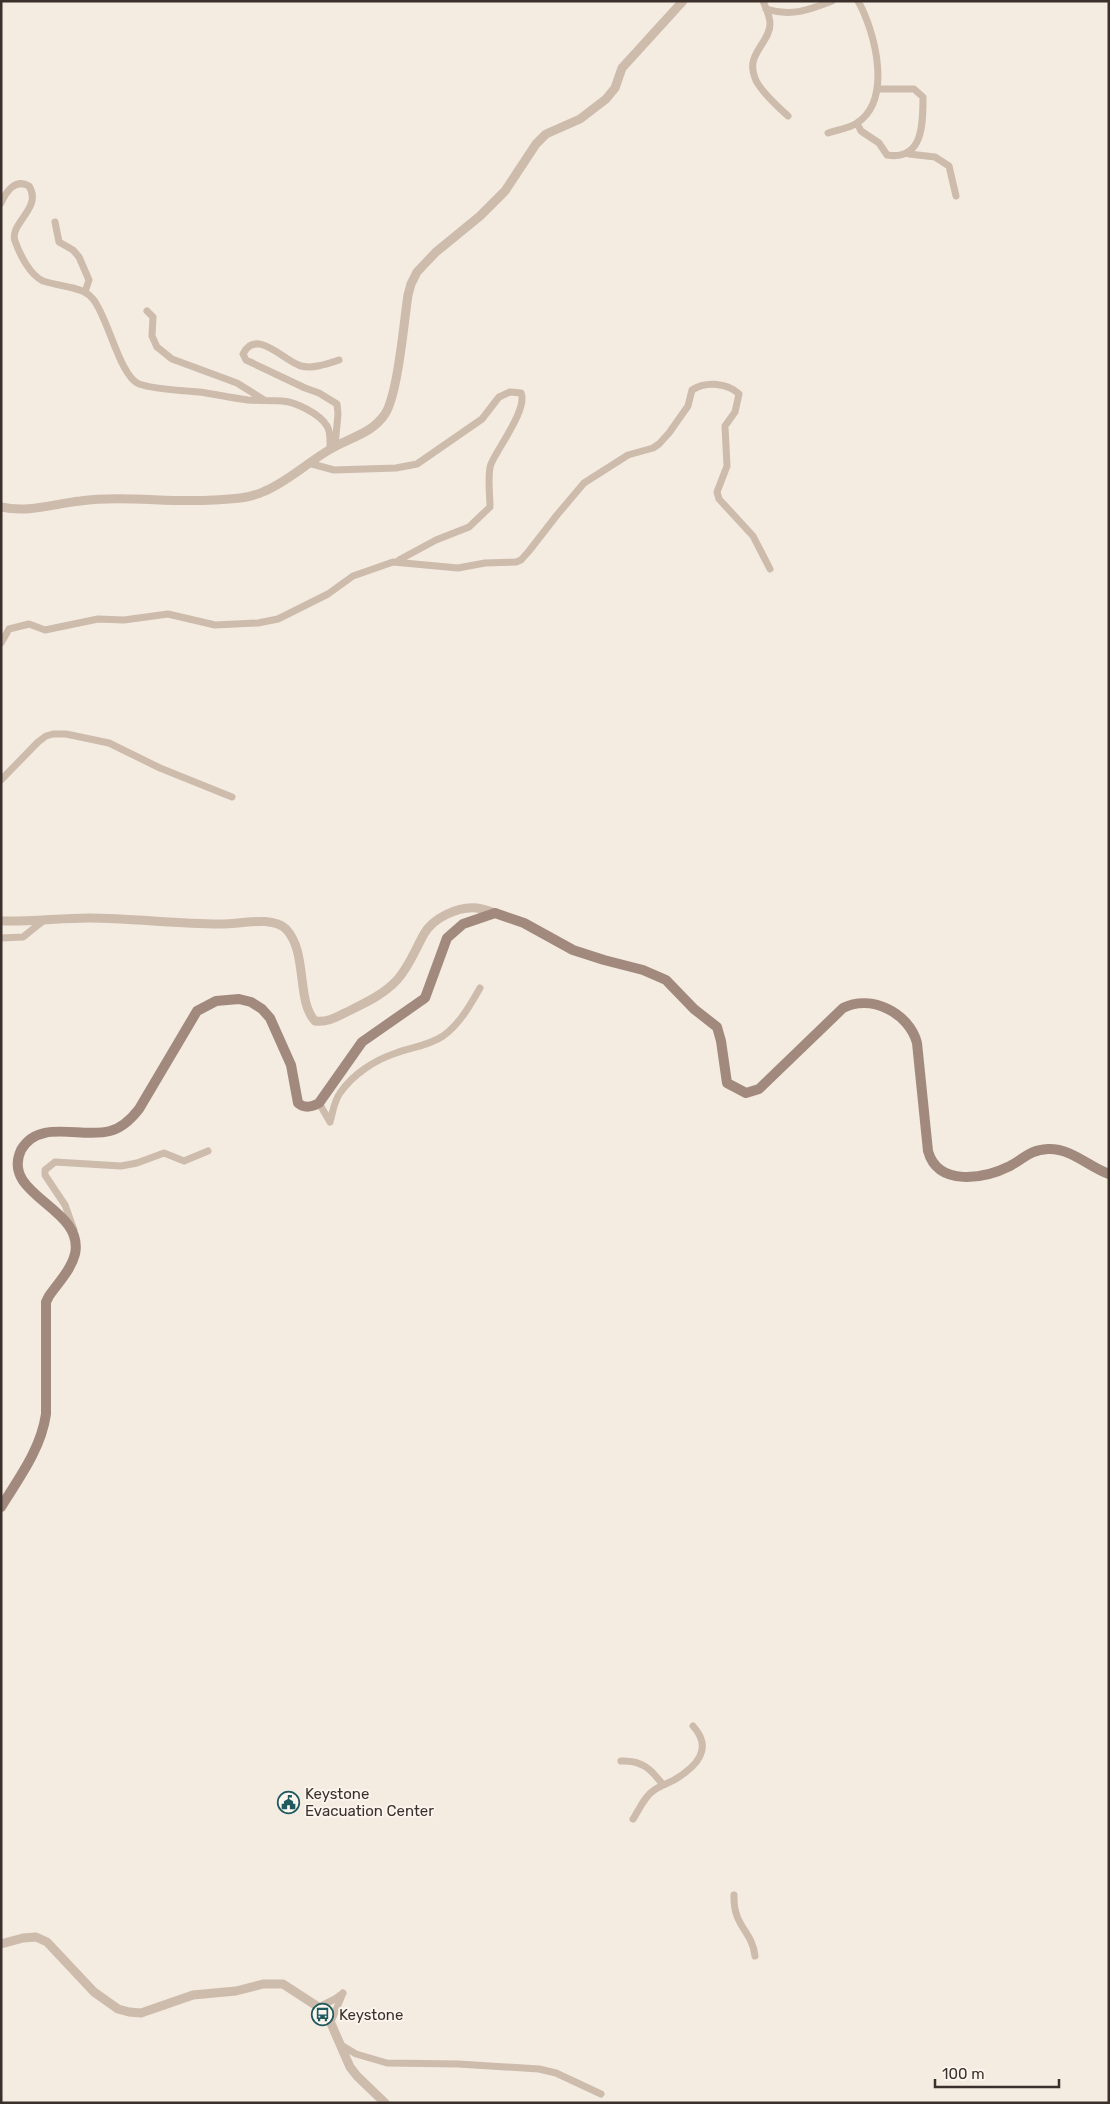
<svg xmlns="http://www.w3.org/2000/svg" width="1110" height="2104" viewBox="0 0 1110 2104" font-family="Rubik,sans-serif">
<rect width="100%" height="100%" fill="#f4ebe1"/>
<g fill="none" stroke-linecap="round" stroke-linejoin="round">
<!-- minor -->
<path stroke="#cdbbac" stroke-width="7" d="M 763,1 C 766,8 770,16 770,24 C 770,43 745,54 755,78 C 759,90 778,107 788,116
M 766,9 C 791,17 809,10 832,1
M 857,123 L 861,131 L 879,143 L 887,155 C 923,161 923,124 923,97 L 914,89 L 878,89
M 828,133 C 837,130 850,128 857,123 C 893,100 875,31 858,1
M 909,154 L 935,157 L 949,166 L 956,196
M 1,203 C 6,192 15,178 29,186 C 43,208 9,223 15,241 C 20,255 30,275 43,281 C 53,284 64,286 73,288 C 81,290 87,292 93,299 C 108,317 120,377 139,384 C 157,390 180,390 199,392 C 215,394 231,398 248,400 C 259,401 271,400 282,401 C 296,402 320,414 327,426 C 331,432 330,441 330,448
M 55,222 L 59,242 L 73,250 L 79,257 L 89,280 L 85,292
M 147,311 L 153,317 L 152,336 L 157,347 L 172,359 L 237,383 L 264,400
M 335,446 L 338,414 L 337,404 L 319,393 L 305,388 L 246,360 L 243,354 C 256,327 285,362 301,366 C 313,369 327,364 339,360
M 308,463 L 334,470 L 396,468 L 417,464 L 482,419 L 499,397 L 510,392 L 521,393 C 528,409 497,449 491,464 C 487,474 490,495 490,507 L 469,527 L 436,540 L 399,560
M 1,643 L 9,629 L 29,624 L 45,630 L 98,619 L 124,620 L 168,614 L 215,625 L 258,623 L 278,619 L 328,594 L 353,576 L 393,562 L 458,568 L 485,563 L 516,562 L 521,560 L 529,551 L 557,515 L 584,483 L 628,455 L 653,448 L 659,444 L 669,433 L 688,406 L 692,390 C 706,381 728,383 739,394 L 735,412 L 725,426 L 727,466 L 717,492 L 719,499 L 753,536 L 770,569
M 1,780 L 38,742 L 46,736 L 53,734 L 66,734 L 109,743 L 160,768 L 232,797
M 1,938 L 23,937 L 43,921
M 319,1103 L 330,1122
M 330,1122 C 333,1112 334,1101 340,1093 C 353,1074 375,1060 396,1053 C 412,1047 428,1046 443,1036 C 460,1024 470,1005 480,988
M 74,1230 L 65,1205 L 45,1175 L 45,1170 L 55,1162 L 121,1166 L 137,1163 L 164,1153 L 184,1161 L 208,1151
M 621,1761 C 642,1760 651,1769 663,1785
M 633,1819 C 639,1810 644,1797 653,1791 C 659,1786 667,1784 674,1780 C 696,1767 714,1749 693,1726
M 734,1895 C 733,1927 752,1930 755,1956
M 319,2007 L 335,1999 L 343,1993
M 331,2022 L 343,1993
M 341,2045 L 356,2054 L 387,2063 L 458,2064 L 539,2069 L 556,2073 L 601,2094"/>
<!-- tertiary -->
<path stroke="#cdbbac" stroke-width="9" d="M 1,507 C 29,513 53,504 80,501 C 124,495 169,503 213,500 C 231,499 248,499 265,491 C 288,481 307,463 329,450 C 348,438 372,434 385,414 C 398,394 404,321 408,295 L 411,284 L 417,272 L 436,252 L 480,216 L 505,191 L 536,144 L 546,134 L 580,119 L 606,99 L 615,88 L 622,68 L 683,1
M 1,921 C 31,922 60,918 89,918 C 132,918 175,924 219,924 C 236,925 272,915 286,929 C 308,952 296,1001 315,1021 C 329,1023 340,1015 351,1010 C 367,1002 384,994 397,980 C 409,967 415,950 424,934 C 433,918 458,906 477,908 C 483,909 489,911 495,913
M 1,1944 L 23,1938 L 36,1937 L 47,1942 L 94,1992 L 118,2009 L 129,2012 L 141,2013 L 193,1995 L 236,1991 L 263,1984 L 283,1984 L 326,2012 L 350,2067 L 357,2076 L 385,2103"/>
<!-- secondary -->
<path stroke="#a18a7d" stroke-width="10" d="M 1,1507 C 19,1478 41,1449 46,1414 L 46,1302 L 49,1296 C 58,1283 71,1270 75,1254 C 85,1207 0,1196 21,1150 C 39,1118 82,1139 110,1131 C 122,1128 132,1118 139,1109 L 197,1011 L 216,1001 L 239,999 L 251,1002 L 262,1009 L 270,1018 L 291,1065 L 298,1103 C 305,1109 312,1107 319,1103 L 362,1042 L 425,998 L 447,938 L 463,924 L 495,913 L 524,923 L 573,950 L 604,960 L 643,970 L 666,980 L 694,1009 L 717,1027 L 721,1041 L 727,1083 L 746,1093 L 759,1089 L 843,1008 C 872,994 909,1013 917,1043 L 928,1151 C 938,1187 984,1179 1010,1166 C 1025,1158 1029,1150 1048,1149 C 1071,1148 1089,1167 1109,1174"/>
</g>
<!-- icons -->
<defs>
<symbol id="civic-ring" viewBox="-11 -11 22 22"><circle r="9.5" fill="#fbf5ee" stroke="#1f5a5e" stroke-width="1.5"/><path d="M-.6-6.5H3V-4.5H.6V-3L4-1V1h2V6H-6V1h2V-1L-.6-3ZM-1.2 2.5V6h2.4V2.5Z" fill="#1f5a5e"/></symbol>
<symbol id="bus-ring" viewBox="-11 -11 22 22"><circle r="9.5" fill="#fbf5ee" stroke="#1f5a5e" stroke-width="1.5"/><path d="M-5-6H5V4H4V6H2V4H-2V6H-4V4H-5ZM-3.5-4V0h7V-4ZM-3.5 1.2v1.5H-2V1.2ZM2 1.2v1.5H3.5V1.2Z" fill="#1f5a5e"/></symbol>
</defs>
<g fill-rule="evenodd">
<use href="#civic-ring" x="276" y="1790" width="25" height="25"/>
<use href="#bus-ring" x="310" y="2002" width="25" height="25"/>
</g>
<g text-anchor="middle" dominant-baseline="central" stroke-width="4" stroke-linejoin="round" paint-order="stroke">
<!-- poi labels -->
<g font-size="15" fill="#3b302b" stroke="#fbf5ee" text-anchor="start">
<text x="305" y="1794">Keystone<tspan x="305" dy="17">Evacuation Center</tspan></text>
<text x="339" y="2015">Keystone</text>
</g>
</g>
<!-- border -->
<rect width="1110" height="2104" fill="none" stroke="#3b302b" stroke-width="5"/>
<!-- scale -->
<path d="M935 2079v8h124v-8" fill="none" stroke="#3b302b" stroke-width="2.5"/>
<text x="942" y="2079" font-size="15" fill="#3b302b" stroke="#fbf5ee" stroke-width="4" paint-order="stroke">100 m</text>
</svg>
